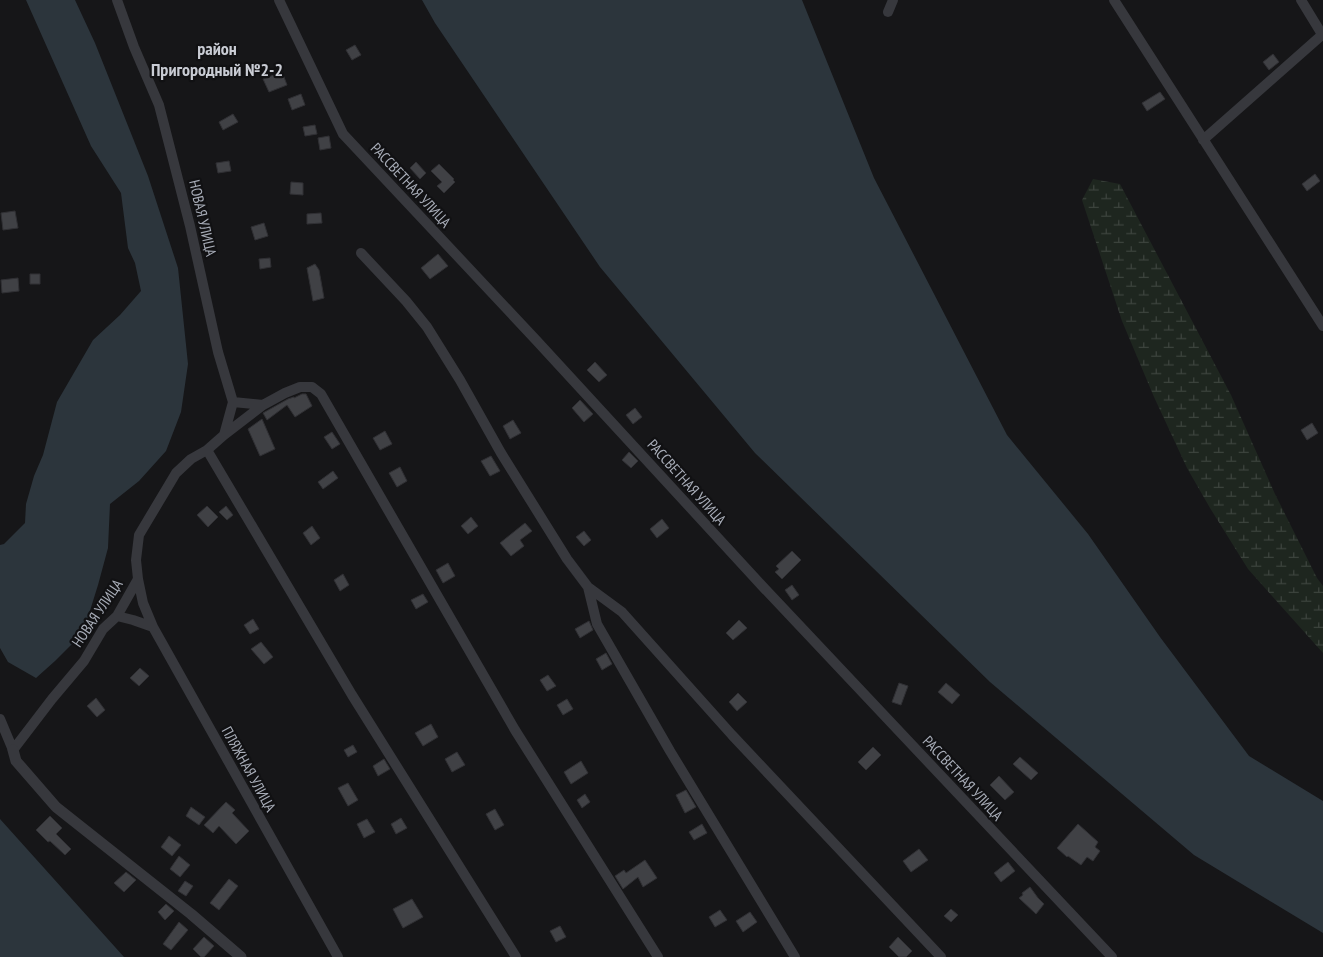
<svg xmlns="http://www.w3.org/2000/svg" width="1323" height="957" viewBox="0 0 1323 957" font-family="'PT Sans Narrow',sans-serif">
<defs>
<pattern id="wetland-marsh" width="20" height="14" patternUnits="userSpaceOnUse" patternTransform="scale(1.25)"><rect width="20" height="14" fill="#1e261f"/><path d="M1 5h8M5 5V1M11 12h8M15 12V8" fill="none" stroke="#3c433d"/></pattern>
</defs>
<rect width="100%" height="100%" fill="#161618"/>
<!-- wetland -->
<path fill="url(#wetland-marsh)" d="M 1093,179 L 1120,184 L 1231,395 L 1275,494 L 1317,578 L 1323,586 L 1323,653 L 1248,569 L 1210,508 L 1187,468 L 1154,397 L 1122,321 L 1082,200 Z"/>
<!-- water -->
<path fill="#2c353c" d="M 26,0 L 75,0 L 95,43 L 148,176 L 178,268 L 188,364 L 181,412 L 166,451 L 139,481 L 110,504 L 108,548 L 98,585 L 83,633 L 55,661 L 36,678 L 8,662 L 0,648 L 0,545 L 4,544 L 25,523 L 26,504 L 34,476 L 43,455 L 57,402 L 93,340 L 120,315 L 141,291 L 135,263 L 128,248 L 121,193 L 91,146 Z
M 422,0 L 802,0 L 874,178 L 1007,435 L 1088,534 L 1160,637 L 1249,756 L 1323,801 L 1323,933 L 1194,855 L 990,682 L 755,453 L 600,267 L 435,23 Z
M 0,819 L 124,957 L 0,957 Z"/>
<!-- building -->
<path fill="#404145" stroke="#303034" d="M 355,45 L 361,55 L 352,60 L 346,50 Z
M 1273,54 L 1279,62 L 1269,70 L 1263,62 Z
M 282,72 L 287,85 L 269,92 L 263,79 Z
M 1160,92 L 1165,99 L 1147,111 L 1142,103 Z
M 301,94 L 305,105 L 292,110 L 288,99 Z
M 233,114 L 238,122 L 223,130 L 219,122 Z
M 315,125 L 317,134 L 305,136 L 303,127 Z
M 329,136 L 331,148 L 320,150 L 318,138 Z
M 229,161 L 231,171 L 218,173 L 216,163 Z
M 416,162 L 426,173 L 420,179 L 410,168 Z
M 439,164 L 454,179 L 453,180 L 455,182 L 444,193 L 437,186 L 442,182 L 431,171 Z
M 1315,174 L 1320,181 L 1307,191 L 1302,184 Z
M 291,182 L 303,183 L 303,195 L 290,194 Z
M 15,211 L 18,228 L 3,230 L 1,213 Z
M 321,213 L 322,223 L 307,224 L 307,214 Z
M 264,223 L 268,236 L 255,240 L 251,227 Z
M 438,254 L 448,266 L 430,279 L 421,268 Z
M 270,258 L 271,267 L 260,269 L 259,259 Z
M 315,264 L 319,270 L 324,298 L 313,301 L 307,268 Z
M 30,274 L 40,274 L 40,284 L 30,284 Z
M 18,278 L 19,291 L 2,293 L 1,280 Z
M 595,362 L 607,375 L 599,382 L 587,370 Z
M 302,394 L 306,394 L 312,406 L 295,417 L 287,405 L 267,420 L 263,413 L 288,399 L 294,397 L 294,398 Z
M 580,400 L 593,414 L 584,422 L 572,408 Z
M 635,408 L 642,417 L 633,424 L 626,415 Z
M 262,419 L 275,449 L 260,456 L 248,429 Z
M 513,420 L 521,433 L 510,439 L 503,426 Z
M 1312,423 L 1318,433 L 1307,440 L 1301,430 Z
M 385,431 L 392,444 L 380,450 L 373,438 Z
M 332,432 L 340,444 L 332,449 L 324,437 Z
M 629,452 L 638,461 L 631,468 L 622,460 Z
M 491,456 L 500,471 L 490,476 L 481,461 Z
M 400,467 L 407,481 L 397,487 L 389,473 Z
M 333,471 L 338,478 L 323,489 L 318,482 Z
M 207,506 L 218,517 L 208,527 L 197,515 Z
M 226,506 L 233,515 L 227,520 L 219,512 Z
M 471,517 L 478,526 L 468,534 L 461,526 Z
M 662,519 L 669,528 L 657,538 L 650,529 Z
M 525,523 L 532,531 L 520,540 L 524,546 L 511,556 L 500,543 Z
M 312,526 L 320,538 L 311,545 L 303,533 Z
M 584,531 L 591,540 L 584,546 L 576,537 Z
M 792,551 L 801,560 L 782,579 L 775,572 L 779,569 L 776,566 Z
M 448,563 L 455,576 L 443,583 L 436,570 Z
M 343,574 L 349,585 L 340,591 L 334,580 Z
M 792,585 L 799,595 L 792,600 L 785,590 Z
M 423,594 L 428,602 L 416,609 L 411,600 Z
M 253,619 L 259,629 L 250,634 L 244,625 Z
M 739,620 L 747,628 L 733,640 L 726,633 Z
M 589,621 L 593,630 L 580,638 L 575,629 Z
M 261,642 L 273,657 L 264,664 L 251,649 Z
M 606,653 L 612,664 L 602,670 L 596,659 Z
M 140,668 L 149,676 L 139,686 L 130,678 Z
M 548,675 L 556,686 L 547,691 L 540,680 Z
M 899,683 L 908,686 L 901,705 L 892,702 Z
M 946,683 L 960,695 L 952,704 L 938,692 Z
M 738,693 L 747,702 L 737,711 L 729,702 Z
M 96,698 L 105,710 L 97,717 L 87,706 Z
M 567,699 L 573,709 L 563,715 L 557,705 Z
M 431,724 L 438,737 L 423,746 L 415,733 Z
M 353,745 L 357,752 L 348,757 L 344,750 Z
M 873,747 L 881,755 L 866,770 L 858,762 Z
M 457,752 L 465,765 L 452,772 L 445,759 Z
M 1020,757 L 1038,773 L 1031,780 L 1013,764 Z
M 384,759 L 390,769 L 378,776 L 373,766 Z
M 581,761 L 588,773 L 571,784 L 564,772 Z
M 999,776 L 1014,792 L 1005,800 L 990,785 Z
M 348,783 L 358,800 L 348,806 L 338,788 Z
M 686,790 L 696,807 L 685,813 L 676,795 Z
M 585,794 L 590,802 L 582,808 L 577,800 Z
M 226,802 L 235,810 L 232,813 L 249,831 L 236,844 L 219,826 L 213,833 L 204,825 Z
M 191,807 L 205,817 L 199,825 L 186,816 Z
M 495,809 L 504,825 L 495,830 L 486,814 Z
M 50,816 L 62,828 L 56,834 L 71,849 L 65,855 L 50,841 L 48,842 L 36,830 Z
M 401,818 L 407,828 L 396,834 L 391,824 Z
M 367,819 L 375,832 L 364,838 L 357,824 Z
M 702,824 L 707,833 L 694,840 L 689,832 Z
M 1078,824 L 1098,842 L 1095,847 L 1100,851 L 1093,861 L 1087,857 L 1081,865 L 1068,856 L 1067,857 L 1057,848 Z
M 169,836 L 181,845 L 172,856 L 161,847 Z
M 919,849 L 928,860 L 911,872 L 903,861 Z
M 179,856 L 190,865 L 180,877 L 170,869 Z
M 645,860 L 657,878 L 643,887 L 638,877 L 623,889 L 615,876 L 624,870 L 626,873 Z
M 1008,862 L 1015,871 L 1001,882 L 994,873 Z
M 126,872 L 136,880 L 124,892 L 114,883 Z
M 229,879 L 238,886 L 219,910 L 210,903 Z
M 185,881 L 193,886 L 186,896 L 178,891 Z
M 1030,887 L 1038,898 L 1044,904 L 1036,914 L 1019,898 L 1023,895 L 1022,893 Z
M 412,899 L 423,917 L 403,928 L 393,909 Z
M 166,904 L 174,911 L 165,920 L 158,912 Z
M 951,909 L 958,915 L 951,922 L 944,916 Z
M 720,910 L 727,920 L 715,927 L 709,917 Z
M 750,912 L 757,922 L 743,932 L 736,921 Z
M 179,922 L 188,930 L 171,950 L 163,944 Z
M 560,926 L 566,937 L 556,942 L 550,931 Z
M 204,937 L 214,946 L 204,957 L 201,957 L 193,949 Z
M 898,937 L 912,951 L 906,957 L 899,957 L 889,947 Z"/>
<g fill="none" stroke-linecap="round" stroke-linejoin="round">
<!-- minor -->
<path stroke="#37383d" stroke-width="10" d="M 279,0 L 343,134 L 536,340 L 765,589 L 1112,957
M 1114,0 L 1323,326
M 1301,0 L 1323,36
M 888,12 L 893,0
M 1203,140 L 1323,34
M 361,253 L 406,301 L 427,327 L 460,380 L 501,453 L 567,559 L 588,587 L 622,612 L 732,735 L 941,957
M 233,402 L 263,405 L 285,393 L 300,387 L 312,387 L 321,394 L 515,730 L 658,957
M 224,435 L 263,405
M 207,450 L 352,695 L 516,957
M 138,579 L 143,603 L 153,627
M 588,587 L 597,624 L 670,751 L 795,957
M 117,616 L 133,620 L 153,627 L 338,957
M 0,719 L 13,750 L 52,699 L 84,661 L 103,629 L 117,616 L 138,579 L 136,560 L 139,535 L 176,473 L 191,459 L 207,450 L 224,435 L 233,402 L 218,352 L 190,226 L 159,105 L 134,47 L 117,0"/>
<!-- tertiary -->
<path stroke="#37383d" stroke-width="11" d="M 13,750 L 16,761 L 56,807 L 191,914 L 241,957"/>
</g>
<g text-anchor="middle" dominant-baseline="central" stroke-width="4.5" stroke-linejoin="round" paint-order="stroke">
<!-- street labels -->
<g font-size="15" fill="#a8adb8" stroke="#111113">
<text transform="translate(411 185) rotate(47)">РАССВЕТНАЯ УЛИЦА</text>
<text transform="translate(203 218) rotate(77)">НОВАЯ УЛИЦА</text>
<text transform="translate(687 482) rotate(48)">РАССВЕТНАЯ УЛИЦА</text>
<text transform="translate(97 613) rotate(-56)">НОВАЯ УЛИЦА</text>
<text transform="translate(249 769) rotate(61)">ПЛЯЖНАЯ УЛИЦА</text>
<text transform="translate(963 778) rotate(47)">РАССВЕТНАЯ УЛИЦА</text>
</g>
<!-- quarter labels -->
<g font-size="18" font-weight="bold" fill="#c9ccd4" stroke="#111113">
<text x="217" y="48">район<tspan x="217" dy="21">Пригородный №2-2</tspan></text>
</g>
</g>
</svg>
